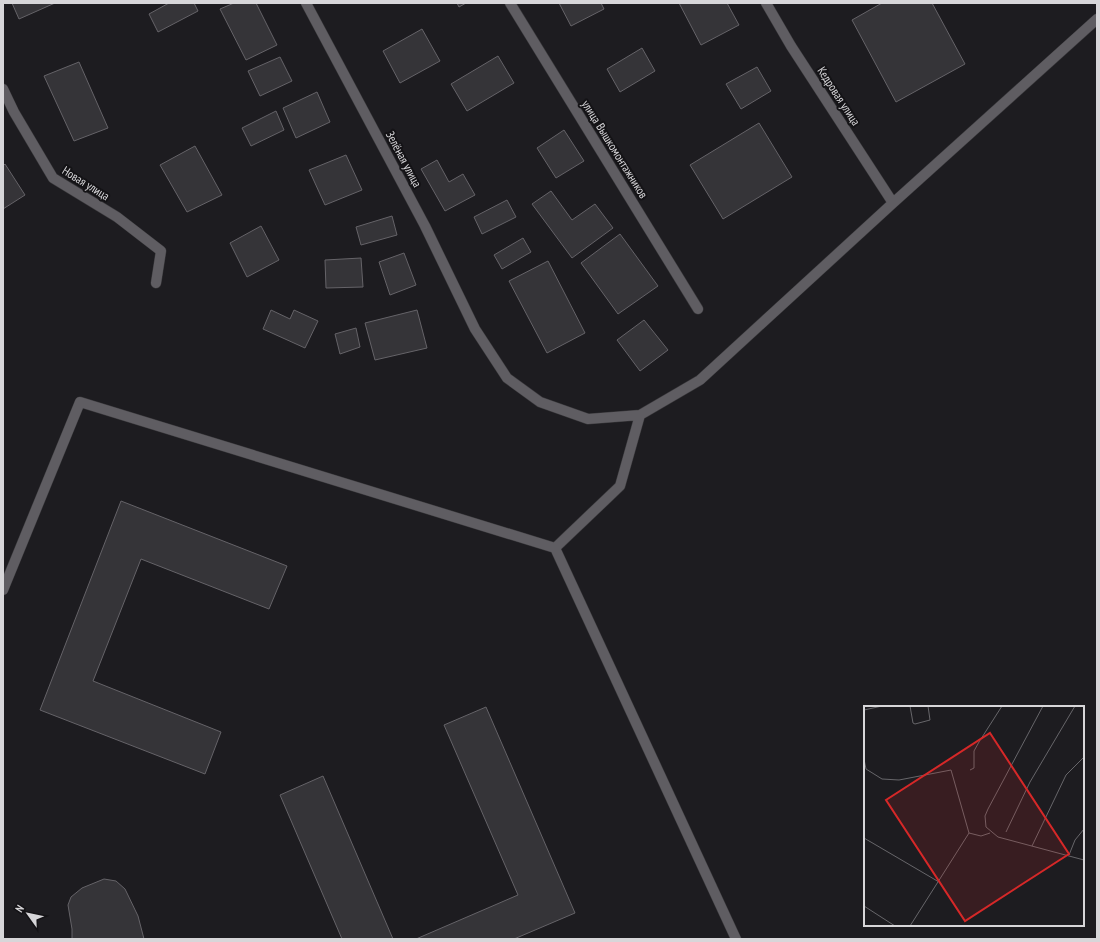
<svg xmlns="http://www.w3.org/2000/svg" width="1100" height="942" viewBox="0 0 1100 942" font-family="'PT Sans Narrow',sans-serif">
<rect width="100%" height="100%" fill="#1d1c20"/>
<!-- building -->
<path fill="#353438" stroke="#656368" d="M 12,3 L 55,3 L 19,19 Z
M 169,3 L 194,3 L 198,11 L 158,32 L 149,14 Z
M 234,3 L 256,3 L 277,45 L 246,60 L 220,9 Z
M 457,3 L 466,3 L 459,7 Z
M 559,3 L 601,3 L 604,9 L 571,26 Z
M 679,3 L 727,3 L 739,25 L 701,45 Z
M 882,3 L 932,3 L 965,64 L 896,102 L 852,20 Z
M 422,29 L 440,61 L 400,83 L 383,51 Z
M 642,48 L 655,71 L 620,92 L 607,69 Z
M 498,56 L 514,83 L 467,111 L 451,84 Z
M 280,57 L 292,81 L 260,96 L 248,71 Z
M 79,62 L 108,128 L 74,141 L 44,76 Z
M 757,67 L 771,91 L 741,109 L 726,84 Z
M 317,92 L 330,122 L 296,138 L 283,108 Z
M 276,111 L 284,130 L 251,146 L 242,128 Z
M 759,123 L 792,177 L 723,219 L 690,165 Z
M 564,130 L 584,161 L 556,178 L 537,148 Z
M 195,146 L 222,195 L 187,212 L 160,165 Z
M 346,155 L 362,190 L 325,205 L 309,170 Z
M 437,160 L 449,182 L 463,174 L 475,195 L 445,211 L 421,169 Z
M 5,164 L 25,195 L 3,209 L 3,166 Z
M 551,191 L 572,220 L 595,204 L 613,228 L 572,258 L 532,204 Z
M 507,200 L 516,217 L 482,234 L 474,217 Z
M 392,216 L 397,235 L 361,245 L 356,227 Z
M 261,226 L 279,260 L 247,277 L 230,243 Z
M 620,234 L 658,286 L 618,314 L 581,263 Z
M 523,238 L 531,252 L 502,269 L 494,255 Z
M 404,253 L 416,285 L 390,295 L 379,262 Z
M 361,258 L 363,287 L 326,288 L 325,260 Z
M 548,261 L 585,333 L 547,353 L 509,281 Z
M 271,310 L 290,319 L 294,310 L 318,321 L 305,348 L 263,329 Z
M 417,310 L 427,348 L 375,360 L 365,323 Z
M 644,320 L 668,350 L 640,371 L 617,340 Z
M 356,328 L 360,347 L 340,354 L 335,334 Z
M 121,501 L 287,566 L 269,609 L 141,559 L 93,681 L 221,732 L 205,774 L 40,710 Z
M 486,707 L 575,913 L 514,939 L 416,939 L 518,895 L 444,725 Z
M 323,776 L 393,939 L 342,939 L 280,795 Z
M 104,879 L 116,881 L 125,889 L 138,916 L 144,939 L 72,939 L 72,929 L 68,905 L 71,897 L 82,888 Z"/>
<g fill="none" stroke-linecap="round" stroke-linejoin="round">
<defs>
<path id="minor" d="M 306,3 L 425,226 L 475,329 L 507,378 L 540,402 L 588,419 L 640,415 L 700,380 L 893,203 L 1097,19
M 510,3 L 698,309
M 766,3 L 791,46 L 893,203
M 3,89 L 14,112 L 53,178 L 117,217 L 161,251 L 156,283
M 555,548 L 620,486 L 640,415
M 3,590 L 80,402 L 555,548 L 736,939"/>
</defs>
<!-- minor casing -->
<use href="#minor" stroke="#39383b" stroke-width="11"/>
<!-- minor -->
<use href="#minor" stroke="#5f5d62" stroke-width="10"/>
</g>
<g text-anchor="middle" dominant-baseline="central" stroke-width="4" stroke-linejoin="round" paint-order="stroke">
<!-- street labels -->
<g font-size="12" fill="#d7d6d9" stroke="#141316">
<text transform="translate(839 96) rotate(57)">Кедровая улица</text>
<text transform="translate(615 149) rotate(58)">улица Вышкомонтажников</text>
<text transform="translate(404 159) rotate(62)">Зелёная улица</text>
<text transform="translate(86 183) rotate(32)">Новая улица</text>
</g>
</g>
<!-- overview -->
<g transform="translate(864 706)">
<rect width="220" height="220" fill="#1d1c20"/>
<path fill="none" stroke="#67666a" stroke-width="1" d="M 46,0 L 49,17 L 51,18 L 66,14 L 64,0M 179,0 L 124,103 L 121,110 L 122,121 L 134,131 L 220,154M 0,4 L 18,0M 0,53 L 2,63 L 18,73 L 35,74 L 87,64 L 105,127 L 46,220M 106,64 L 110,62 L 110,45 L 115,36 L 138,0M 142,126 L 166,76 L 211,0M 105,127 L 117,130 L 126,127M 0,132 L 75,176M 168,140 L 202,69 L 220,51M 205,149 L 211,134 L 220,123M 0,200 L 31,220"/>
<path fill="#d62828" fill-opacity="0.15" stroke="#d62828" stroke-width="2" d="M 126,27 L 205,148 L 101,215 L 22,94 Z"/>
<rect width="220" height="220" fill="none" stroke="#d7d6d9" stroke-width="2"/>
</g>
<!-- border -->
<rect width="1100" height="942" fill="none" stroke="#d7d6d9" stroke-width="8"/>
<!-- north arrow -->
<g transform="translate(28 914) rotate(303)" stroke="#141316" stroke-width="3" paint-order="stroke">
<path d="M0-3L7 15L0 10L-7 15Z" fill="#d7d6d9"/>
<text y="-6" font-size="11" font-weight="bold" text-anchor="middle" fill="#d7d6d9">N</text>
</g>
</svg>
